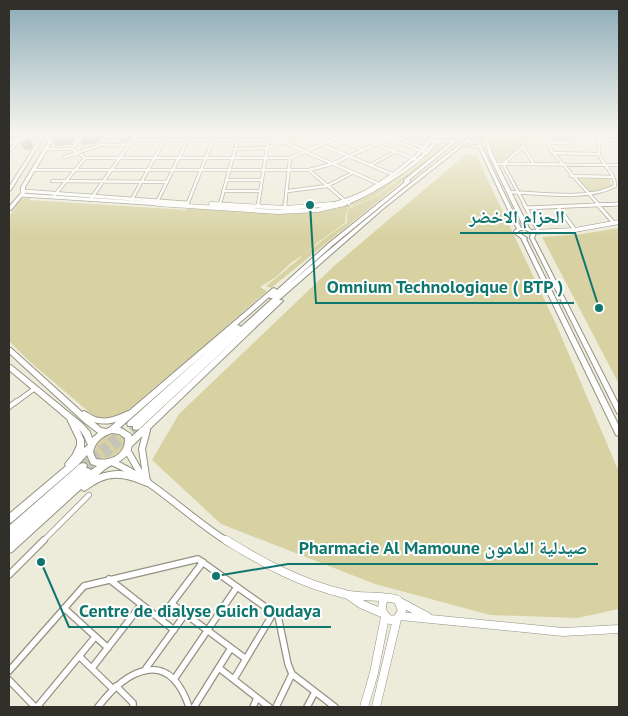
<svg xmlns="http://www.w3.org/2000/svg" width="628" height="716" viewBox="0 0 628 716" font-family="'PT Sans','Noto Naskh Arabic',sans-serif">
<rect width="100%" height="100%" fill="#edebda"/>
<!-- green -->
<path fill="#d8d2a3" d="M 494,135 L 524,135 L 523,145 L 501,162 L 497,160 L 491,142 Z
M 452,141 L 271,288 L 266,286 C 293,265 318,241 347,223 L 347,213 L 350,208 L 377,196 L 434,153 L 440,146 L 376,196 L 353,206 L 351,204 C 375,196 423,162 439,142 Z
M 465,155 L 476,155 L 556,324 L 619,472 L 619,609 L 577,618 L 490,615 L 375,584 L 221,524 L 152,460 L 179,414 L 334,266 Z
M 576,178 L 610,178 L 611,187 L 591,192 Z
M 30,197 L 30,200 L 187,210 L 189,207 C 243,211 296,218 349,205 L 351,206 L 346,213 L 345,223 L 318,242 L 305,254 L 292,262 L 276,277 L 260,287 L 267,291 C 229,323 193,357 154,388 C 143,397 131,410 118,415 C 107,420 98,419 89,412 L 29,361 L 9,341 L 9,217 L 20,199 Z
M 619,228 L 619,384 L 542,237 L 582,234 Z
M 116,434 C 134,441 118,456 106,459 L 97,457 L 95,452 C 96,440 105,435 116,434 Z"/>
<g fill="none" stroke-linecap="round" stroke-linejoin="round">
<!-- trunk-tunnel -->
<path stroke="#c7c5b7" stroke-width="8" stroke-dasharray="8 4" stroke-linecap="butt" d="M 83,466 L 131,424
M 87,471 L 136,427"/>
<defs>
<path id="minor-far4" d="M 298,135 L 394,175
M 324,135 L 363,150
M 351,135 L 417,160
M 379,135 L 427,153
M 389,135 L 430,150
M 416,135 L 436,142 L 458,140
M 525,135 L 523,147 L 534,164
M 550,135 L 549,146 L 553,153 L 599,205
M 566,135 L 619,141
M 609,135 L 619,137
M 133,140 L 268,140
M 283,142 L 377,183
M 549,143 L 571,143 L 577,135
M 9,144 L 38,135
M 100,145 L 107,135
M 523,147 L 503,164 L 525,205
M 46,149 L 72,149 L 85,158
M 72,149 L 84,135
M 236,149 L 267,148 L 299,136
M 9,151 L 17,142
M 553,153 L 597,154
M 65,157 L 100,145 L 129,145
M 85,158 L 290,158 L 344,135
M 495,164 L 619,165
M 370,165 L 395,152
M 33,170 L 309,170 L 332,164 L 396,135
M 309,170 L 349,204
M 571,176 L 613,177
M 226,180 L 262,180
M 52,181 L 167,182
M 223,191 L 260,191
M 288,191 L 327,186 L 352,173
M 509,192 C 540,193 588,201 615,186 C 615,165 591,165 601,135
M 53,197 L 85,158
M 90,200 L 136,135
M 158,200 L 190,135
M 131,201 L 167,135
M 220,204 L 239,135
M 187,205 L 215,135
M 258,205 L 269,135
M 285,205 L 290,158
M 590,205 L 619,204"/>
<path id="minor-far3" d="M 524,204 L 539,232
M 597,204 L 614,223
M 258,206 L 258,204
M 558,207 L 575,230
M 285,208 L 285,204
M 526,208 L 619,204"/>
<path id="minor-far2" d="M 15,403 L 34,389"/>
<path id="minor-far1" d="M 9,407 L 17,401
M 42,542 L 89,495"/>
<path id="minor" d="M 9,575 L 44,540
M 109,579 L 174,630
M 172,604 L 246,659
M 64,608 L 108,648
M 160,619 L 203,562
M 79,656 L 113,689
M 92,668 L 141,605
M 219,668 L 269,707
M 9,671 L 84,586 L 198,559 L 278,616 L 288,664 L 292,674 L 335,707
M 144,671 L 186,613
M 175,678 L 237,587
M 234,679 L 274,612
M 9,680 L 35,707
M 116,686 L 133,703 L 133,707
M 37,707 L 95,637
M 98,707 C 127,669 169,647 189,707
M 194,707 L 231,648
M 253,707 L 257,698
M 276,707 L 292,674
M 307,707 L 315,692"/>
<path id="tertiary-far3" d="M 23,191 L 187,203
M 21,195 L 176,205
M 211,204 L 231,205
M 327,205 C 338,203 350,199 361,194 C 379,186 426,153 433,135
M 341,205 C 366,197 429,160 439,135"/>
<path id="tertiary-far2" d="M 157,204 L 278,212 L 318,210 L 344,204
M 211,204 L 286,208 L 332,204
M 532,232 L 575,230 L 619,222"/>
<path id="tertiary-far1" d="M 147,430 L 142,449 L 147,482
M 127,450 L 142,476
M 112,462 C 155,481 188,517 228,542"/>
<path id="tertiary" d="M 226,540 C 263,563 302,584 345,594 C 360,598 387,595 398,600 L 402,611 L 397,619 L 376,707
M 348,595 L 361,604 L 382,613
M 384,599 C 380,608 382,614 390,620 L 397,619
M 400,602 L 428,617
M 400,616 L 563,632 L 619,629
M 364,707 L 374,673 L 385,617"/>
<path id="primary" d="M 42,135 L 45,135 L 11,190 L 9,191 L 9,187 Z
M 52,135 L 56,135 L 25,187 L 25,193 L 11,210 L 9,210 L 9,207 L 21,193 L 21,187 Z
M 465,135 L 470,135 L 482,138 L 478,139 L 521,228 L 524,228 L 489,155 L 483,136 L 487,136 L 493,155 L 529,228 L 536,233 L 534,238 L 619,405 L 619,414 L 617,413 L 530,238 L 531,233 L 526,230 L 520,230 L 518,232 L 527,238 L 526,239 L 619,426 L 619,436 L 616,435 L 521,238 L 514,233 L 514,231 L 517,229 L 479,148 L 464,145 L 466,144 L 478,146 L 475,139 Z
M 9,348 L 11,348 L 82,412 L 84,411 C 88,413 91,415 95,417 C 107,421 117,416 128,411 L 130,412 L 131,414 L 130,416 C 118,422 107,426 94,422 L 101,428 L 106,429 L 112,427 L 121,428 L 131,434 C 136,450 126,459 112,465 C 107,467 103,471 98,475 C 118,468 131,471 150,479 L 151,482 L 150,485 L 147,486 C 132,480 117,474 101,481 C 95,483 90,488 84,491 L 81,489 L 12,552 L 9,553 L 9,543 L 87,473 L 97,466 L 91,464 L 87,455 L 78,465 L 12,522 L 9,523 L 9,514 L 66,466 L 65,464 L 73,454 L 77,445 L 77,440 L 67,419 L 9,370 L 9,365 L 11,365 L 83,424 L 90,432 L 92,438 L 98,433 L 85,423 L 9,353 ZM 79,429 L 84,436 L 88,445 L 84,448 L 84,440 ZM 112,433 L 119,434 L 125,438 C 126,454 111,462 96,459 L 93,452 C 95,442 102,436 112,433 Z"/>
<path id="trunk" d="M 460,135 L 464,135 L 409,180 L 410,180 L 410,182 L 333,245 L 287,286 C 346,235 406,186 468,138 L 471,139 L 384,208 L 279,300 L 282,300 L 283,301 L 132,446 L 129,447 L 126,446 L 125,444 L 126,442 L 266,311 L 139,429 L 136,430 L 133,429 L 133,426 L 128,426 L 127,424 L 128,422 L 211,348 L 115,432 L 112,433 L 109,432 L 108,430 L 109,428 L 272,289 L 274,288 L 277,290 L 329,243 L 405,182 L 404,182 L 404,180 ZM 269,297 L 270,298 L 273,298 L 241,327 L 240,326 L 237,325 Z
M 83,463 L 86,464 L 87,466 L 86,468 L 90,469 L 91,471 L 90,473 L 12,545 L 9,546 L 9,536 L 11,534 L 9,535 L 9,526 L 80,464 Z"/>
</defs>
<!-- minor-far4 casing -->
<use href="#minor-far4" stroke="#949283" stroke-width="4"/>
<!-- minor-far3 casing -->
<use href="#minor-far3" stroke="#949283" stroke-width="4.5"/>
<!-- minor-far2 casing -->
<use href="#minor-far2" stroke="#949283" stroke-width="5.5"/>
<!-- minor-far1 casing -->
<use href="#minor-far1" stroke="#949283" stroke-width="6"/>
<!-- minor casing -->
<use href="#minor" stroke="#949283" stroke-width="8"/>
<!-- tertiary-far3 casing -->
<use href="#tertiary-far3" stroke="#949283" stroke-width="4.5"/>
<!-- tertiary-far2 casing -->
<use href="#tertiary-far2" stroke="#949283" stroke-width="5"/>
<!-- tertiary-far1 casing -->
<use href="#tertiary-far1" stroke="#949283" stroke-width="8"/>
<!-- tertiary casing -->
<use href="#tertiary" stroke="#949283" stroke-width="9"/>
<!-- primary casing -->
<use href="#primary" stroke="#949283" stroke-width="2"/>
<!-- trunk casing -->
<use href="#trunk" stroke="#949283" stroke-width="2"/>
<!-- minor-far4 -->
<use href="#minor-far4" stroke="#fff" stroke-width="2.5"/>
<!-- minor-far3 -->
<use href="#minor-far3" stroke="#fff" stroke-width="3"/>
<!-- minor-far2 -->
<use href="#minor-far2" stroke="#fff" stroke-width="4"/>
<!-- minor-far1 -->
<use href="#minor-far1" stroke="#fff" stroke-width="4.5"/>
<!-- minor -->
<use href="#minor" stroke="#fff" stroke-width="5.5"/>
<!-- tertiary-far3 -->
<use href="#tertiary-far3" stroke="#fff" stroke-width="3"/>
<!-- tertiary-far2 -->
<use href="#tertiary-far2" stroke="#fff" stroke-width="4"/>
<!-- tertiary-far1 -->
<use href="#tertiary-far1" stroke="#fff" stroke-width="6"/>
<!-- tertiary -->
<use href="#tertiary" stroke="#fff" stroke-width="8"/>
<!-- primary -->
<use href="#primary" fill="#fff" fill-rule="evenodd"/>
<!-- trunk -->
<use href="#trunk" fill="#fff" fill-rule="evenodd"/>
</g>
<!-- wall -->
<path fill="#9f9d8f" d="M 55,135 L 78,135 L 71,145 L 55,146 L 52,139 Z
M 122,135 L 132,135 L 127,142 L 120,142 L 119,138 Z
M 554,135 L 568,135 L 566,140 L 553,140 Z
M 30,139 L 33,146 L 30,150 L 24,150 L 20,143 Z"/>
<!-- shaded-wall -->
<path fill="#828074" d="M 9,135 L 20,135 L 21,137 L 9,139 Z
M 70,135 L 78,135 L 71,145 L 68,138 Z
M 99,135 L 103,135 L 97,143 L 82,145 L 81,141 Z
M 128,135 L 132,135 L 127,142 L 126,138 Z
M 30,139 L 33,146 L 30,150 L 26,143 Z"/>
<!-- building -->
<path fill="#b9b7a6" stroke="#828074" d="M 55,135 L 70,135 L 68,138 L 52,139 Z
M 85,135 L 99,135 L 96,139 L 81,141 Z
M 122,135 L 128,135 L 126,138 L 119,138 Z
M 24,139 L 30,139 L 26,143 L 20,143 Z"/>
<!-- sky -->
<linearGradient id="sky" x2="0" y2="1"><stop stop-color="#8baab7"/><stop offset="0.57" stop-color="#f7f6ee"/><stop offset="1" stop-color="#f7f6ee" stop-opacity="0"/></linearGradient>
<rect width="628" height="236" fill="url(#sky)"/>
<!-- callouts -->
<path fill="none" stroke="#0f766e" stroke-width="2" d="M599 308L575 233H460M310 205L316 303H574M216 576L288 564H598M41 562L69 627H331"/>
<g fill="#0f766e" stroke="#fff" stroke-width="2">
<circle cx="599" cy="308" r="5"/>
<circle cx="310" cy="205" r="5"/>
<circle cx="216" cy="576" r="5"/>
<circle cx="41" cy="562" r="5"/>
</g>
<g font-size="18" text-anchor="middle" font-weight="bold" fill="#0f766e" stroke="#fff" stroke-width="4" stroke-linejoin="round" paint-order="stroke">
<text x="517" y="223">الحزام الاخضر</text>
<text x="445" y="293">Omnium Technologique ( BTP )</text>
<text x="443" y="554">Pharmacie Al Mamoune صيدلية المامون</text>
<text x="200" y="617">Centre de dialyse Guich Oudaya</text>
</g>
<!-- border -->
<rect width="628" height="716" fill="none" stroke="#302f29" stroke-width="20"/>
</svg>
